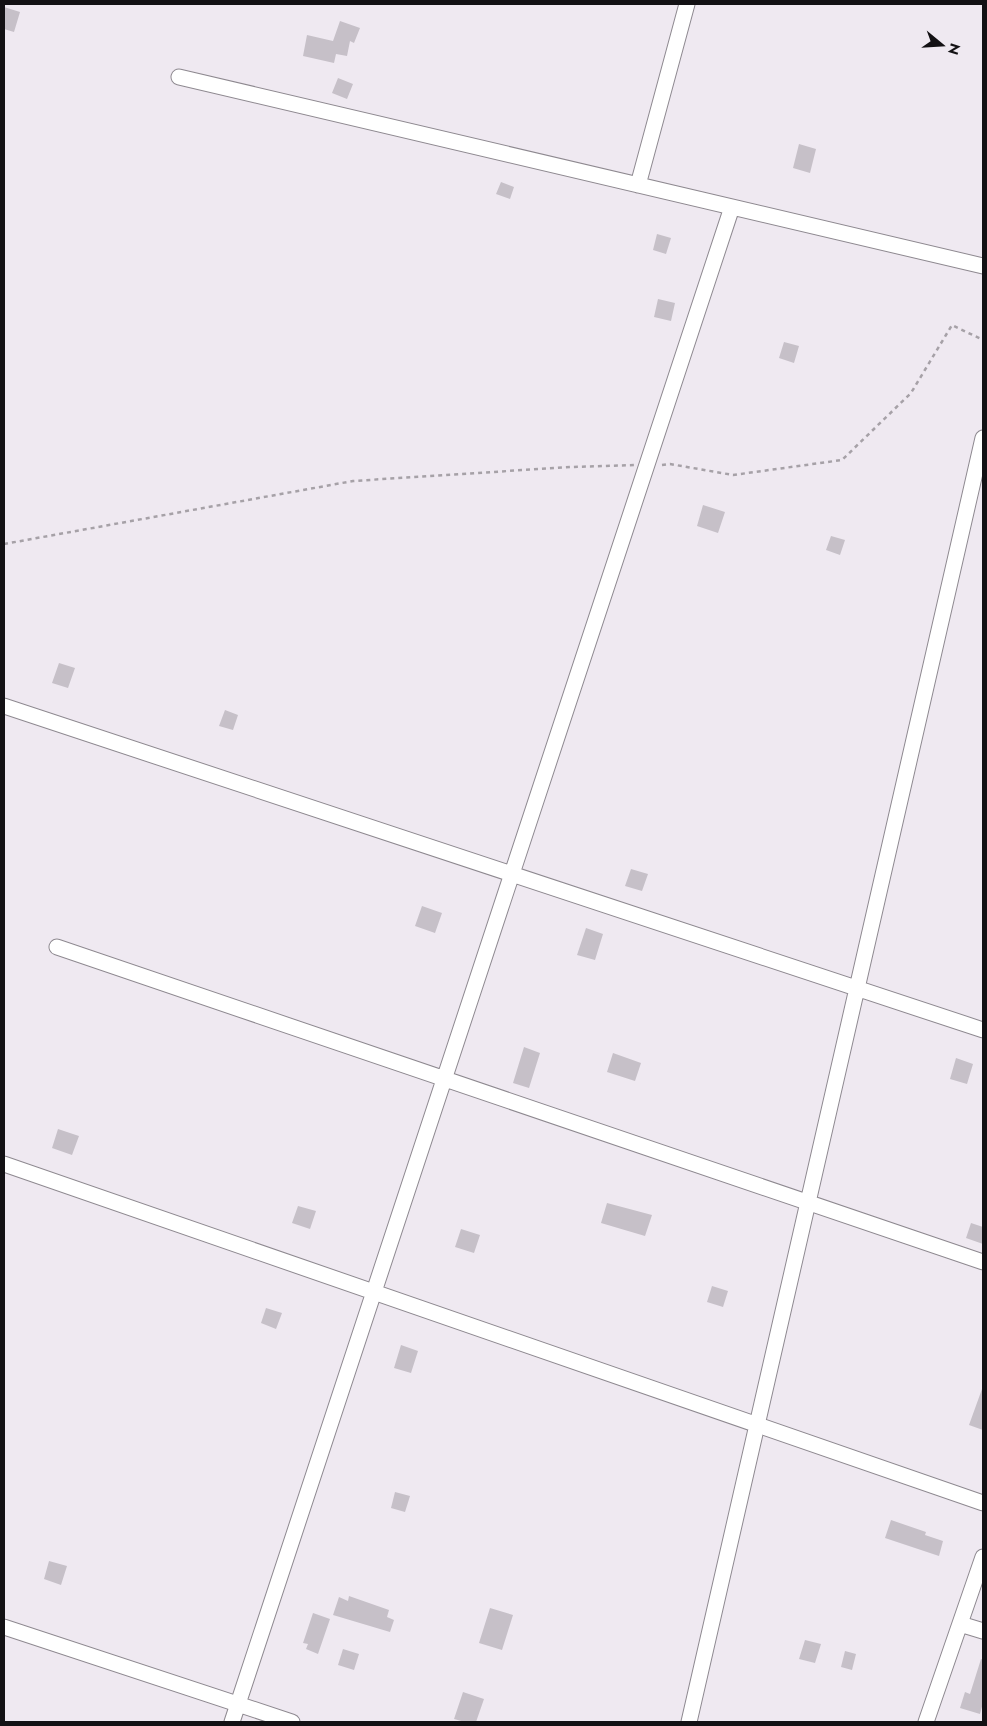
<svg xmlns="http://www.w3.org/2000/svg" width="987" height="1726" viewBox="0 0 987 1726" font-family="Jost,sans-serif">
<rect width="100%" height="100%" fill="#efe9f1"/>
<!-- building -->
<path fill="#c6c0c8" d="M 4,7 L 20,12 L 14,32 L 4,29 Z
M 340,21 L 360,28 L 354,43 L 350,41 L 347,56 L 336,54 L 334,63 L 303,56 L 307,35 L 333,41 Z
M 338,78 L 353,84 L 347,99 L 332,93 Z
M 799,144 L 816,149 L 810,173 L 793,168 Z
M 501,182 L 514,187 L 510,199 L 496,194 Z
M 657,234 L 671,238 L 666,254 L 653,250 Z
M 658,299 L 675,303 L 671,321 L 654,317 Z
M 784,342 L 799,346 L 794,363 L 779,358 Z
M 703,505 L 725,512 L 718,533 L 697,526 Z
M 831,536 L 845,540 L 840,555 L 826,550 Z
M 59,663 L 75,668 L 68,688 L 52,683 Z
M 225,710 L 238,715 L 233,730 L 219,726 Z
M 631,869 L 648,874 L 642,891 L 625,886 Z
M 422,906 L 442,913 L 435,933 L 415,926 Z
M 586,928 L 603,934 L 595,960 L 577,955 Z
M 524,1047 L 540,1053 L 529,1088 L 513,1083 Z
M 613,1053 L 641,1063 L 635,1081 L 607,1072 Z
M 956,1058 L 973,1064 L 967,1084 L 950,1079 Z
M 58,1129 L 79,1136 L 72,1155 L 52,1148 Z
M 607,1203 L 652,1215 L 645,1236 L 601,1223 Z
M 298,1206 L 316,1211 L 310,1229 L 292,1223 Z
M 971,1223 L 983,1227 L 983,1244 L 966,1238 Z
M 461,1229 L 480,1235 L 474,1253 L 455,1247 Z
M 712,1286 L 728,1291 L 723,1307 L 707,1302 Z
M 266,1308 L 282,1313 L 276,1329 L 261,1323 Z
M 401,1345 L 418,1351 L 411,1373 L 394,1368 Z
M 982,1389 L 983,1389 L 983,1430 L 969,1425 Z
M 395,1492 L 410,1496 L 405,1512 L 391,1508 Z
M 891,1520 L 926,1532 L 925,1535 L 943,1541 L 939,1556 L 885,1538 Z
M 49,1561 L 67,1566 L 61,1585 L 44,1579 Z
M 349,1596 L 389,1610 L 387,1617 L 394,1620 L 390,1632 L 333,1615 L 339,1597 L 348,1601 Z
M 490,1608 L 513,1615 L 502,1650 L 479,1643 Z
M 313,1613 L 330,1619 L 318,1654 L 306,1649 L 308,1644 L 303,1643 Z
M 805,1640 L 821,1644 L 815,1663 L 799,1659 Z
M 343,1649 L 359,1654 L 354,1670 L 338,1665 Z
M 845,1651 L 856,1654 L 852,1670 L 841,1667 Z
M 981,1659 L 983,1660 L 983,1703 L 980,1714 L 960,1708 L 965,1692 L 970,1694 Z
M 463,1692 L 484,1699 L 476,1722 L 465,1722 L 454,1719 Z"/>
<g fill="none" stroke-linecap="round" stroke-linejoin="round">
<defs>
<path id="minor" d="M 179,77 L 983,266
M 638,185 L 687,4
M 4,706 L 983,1030
M 57,947 L 983,1262
M 4,1164 L 983,1503
M 960,1624 L 983,1631
M 4,1627 L 292,1722
M 232,1722 L 732,207
M 689,1722 L 983,438
M 926,1722 L 983,1557"/>
</defs>
<!-- minor casing -->
<use href="#minor" stroke="#8e8990" stroke-width="17"/>
<!-- path -->
<path stroke="#a6a1a7" stroke-width="2.5" stroke-dasharray="4 4" stroke-linecap="butt" d="M 662,465 L 670,464 L 733,475 L 842,460 L 911,393 L 952,325 L 983,340
M 4,544 L 353,481 L 570,467 L 634,465"/>
<!-- minor -->
<use href="#minor" stroke="#fff" stroke-width="15"/>
</g>
<!-- border -->
<rect width="987" height="1726" fill="none" stroke="#131114" stroke-width="10"/>
<!-- north arrow -->
<g transform="translate(942 45) rotate(108)" stroke="#efe9f1" stroke-width="4" paint-order="stroke">
<path d="M0-4L9 19L0 12L-9 19Z" fill="#131114"/>
<text y="-8" font-size="14" font-weight="bold" text-anchor="middle" fill="#131114">N</text>
</g>
</svg>
